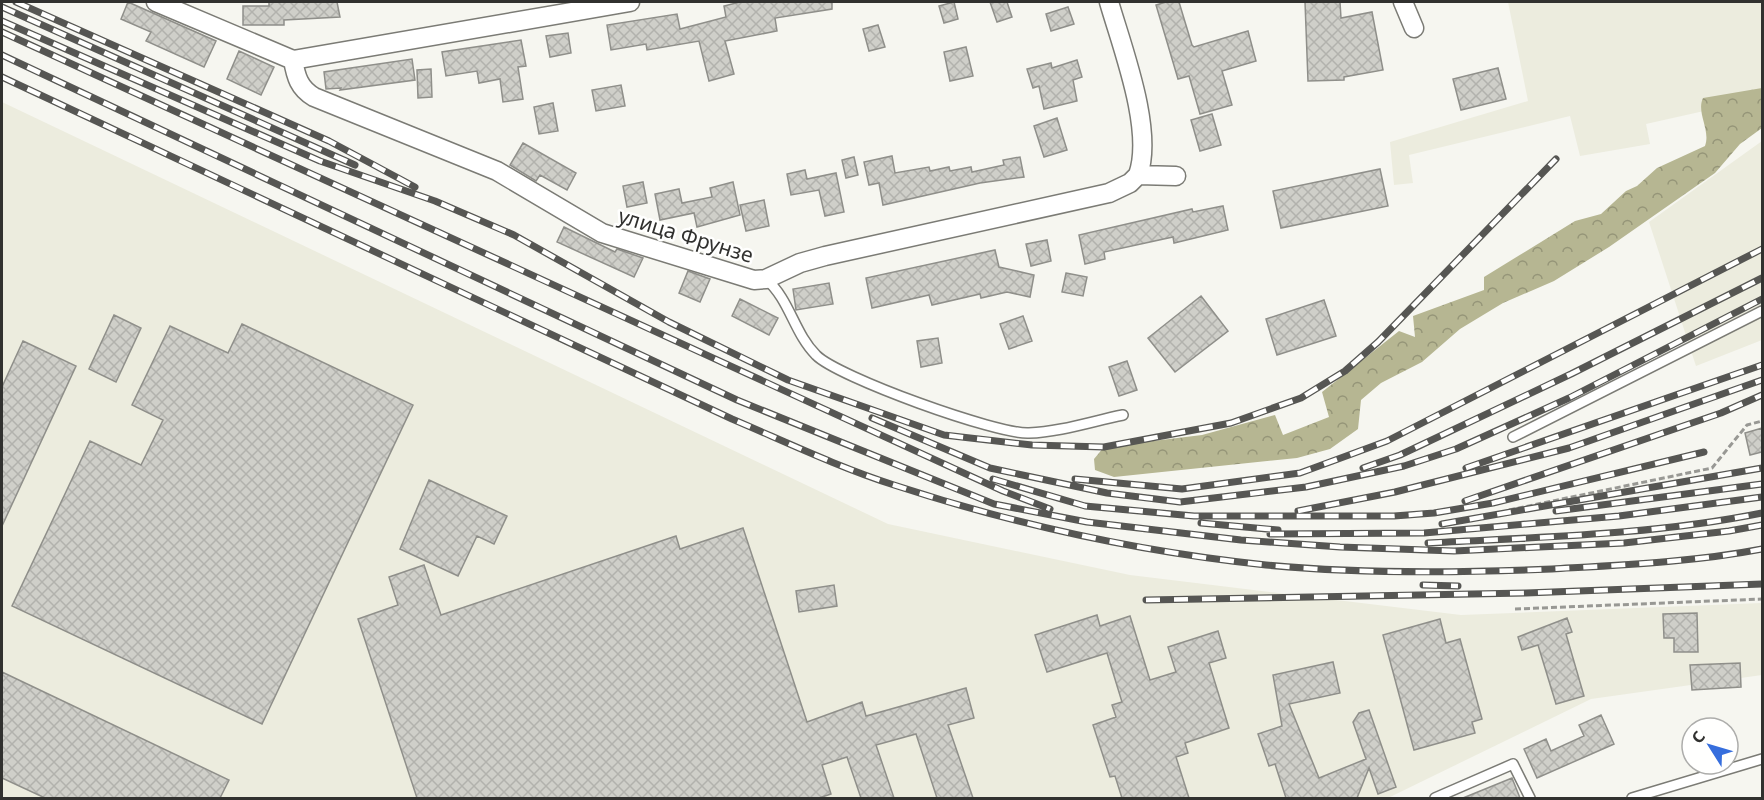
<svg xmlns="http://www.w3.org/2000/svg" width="1764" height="800" viewBox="0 0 1764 800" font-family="'Noto Sans',sans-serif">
<defs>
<pattern id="forest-crowns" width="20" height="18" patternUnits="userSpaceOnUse" patternTransform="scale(1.5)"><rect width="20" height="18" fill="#b6b692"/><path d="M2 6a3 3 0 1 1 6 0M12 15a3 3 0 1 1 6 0" fill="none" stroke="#959578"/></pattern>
<pattern id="building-cross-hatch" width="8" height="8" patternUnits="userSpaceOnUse" patternTransform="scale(1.5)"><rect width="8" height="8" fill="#cfcfc9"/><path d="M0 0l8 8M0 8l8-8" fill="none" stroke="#b2b2ad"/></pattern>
</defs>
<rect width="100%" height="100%" fill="#f6f6f0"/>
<!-- built -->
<path fill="#ececde" d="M 1508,2 L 1762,2 L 1762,98 L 1646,124 L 1650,144 L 1580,156 L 1570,116 L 1409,155 L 1413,183 L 1394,185 L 1390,142 L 1528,101 Z
M 2,102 L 888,524 L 1130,575 L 1461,615 L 1762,603 L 1762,675 L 1591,699 L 1388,798 L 2,798 Z
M 1762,141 L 1762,340 L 1696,366 L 1649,222 Z"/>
<!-- forest -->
<path fill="url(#forest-crowns)" d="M 1762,88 L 1762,128 L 1740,144 L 1715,173 L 1609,247 L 1554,281 L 1503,303 L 1460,329 L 1422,362 L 1381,383 L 1361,400 L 1358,429 L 1330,449 L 1297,458 L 1114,477 L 1095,470 L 1094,459 L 1104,447 L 1202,435 L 1275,415 L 1283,435 L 1329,417 L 1322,392 L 1399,331 L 1415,337 L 1413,316 L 1484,290 L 1484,277 L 1575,221 L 1601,214 L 1626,191 L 1637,186 L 1657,168 L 1705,146 C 1711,130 1696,113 1703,98 Z"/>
<!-- building -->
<path fill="url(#building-cross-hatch)" stroke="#8f8f8a" stroke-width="1.5" d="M 128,2 L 216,41 L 204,67 L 146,41 L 151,32 L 121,19 Z
M 269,2 L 337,2 L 340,17 L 284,20 L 284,25 L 243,25 L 243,6 L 269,6 Z
M 740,2 L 832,2 L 832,9 L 775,18 L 777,31 L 725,41 L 734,74 L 709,81 L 699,41 L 647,50 L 646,44 L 611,50 L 607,25 L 677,14 L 680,29 L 726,17 L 724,6 Z
M 954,2 L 958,19 L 944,23 L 939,6 Z
M 990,2 L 1007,2 L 1012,17 L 997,22 Z
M 1166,2 L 1179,2 L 1192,45 L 1194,47 L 1248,31 L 1256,61 L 1222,71 L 1232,105 L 1200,114 L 1189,76 L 1178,79 L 1156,5 Z
M 1305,2 L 1340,2 L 1341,18 L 1372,12 L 1383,70 L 1344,77 L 1344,80 L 1308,81 Z
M 1068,7 L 1074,24 L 1051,31 L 1046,14 Z
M 878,25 L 885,47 L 869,51 L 863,29 Z
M 568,33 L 571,53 L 550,57 L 546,36 Z
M 521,40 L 526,66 L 518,67 L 523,99 L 503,102 L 500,79 L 479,83 L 477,71 L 446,76 L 442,52 Z
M 966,47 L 973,76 L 950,81 L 944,52 Z
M 239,51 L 274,67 L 261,95 L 227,79 Z
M 412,59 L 415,80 L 340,90 L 341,88 L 326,89 L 324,72 Z
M 1077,60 L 1082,77 L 1073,80 L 1077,101 L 1044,109 L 1039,86 L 1033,88 L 1027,69 L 1051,63 L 1052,68 Z
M 1498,68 L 1506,99 L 1461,110 L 1453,79 Z
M 431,69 L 432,97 L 418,98 L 417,70 Z
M 621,85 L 625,106 L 596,111 L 592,90 Z
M 553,103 L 558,131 L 539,134 L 534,107 Z
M 1212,114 L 1221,145 L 1200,151 L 1191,120 Z
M 1057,118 L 1067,150 L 1044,157 L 1034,126 Z
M 523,143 L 576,173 L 567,190 L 540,175 L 536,181 L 510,165 Z
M 892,156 L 895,173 L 929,167 L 930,171 L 949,167 L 950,171 L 971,167 L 972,172 L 1004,165 L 1003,160 L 1020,157 L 1024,177 L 980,183 L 883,205 L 879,183 L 869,185 L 864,162 Z
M 854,157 L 858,175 L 846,178 L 842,160 Z
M 1380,169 L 1388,206 L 1281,228 L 1273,191 Z
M 805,170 L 807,179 L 836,173 L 844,212 L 825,216 L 819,190 L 791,195 L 787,174 Z
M 643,182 L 647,203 L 627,207 L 623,186 Z
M 733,182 L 740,215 L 697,227 L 694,213 L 660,220 L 655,194 L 679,189 L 682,203 L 712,197 L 710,188 Z
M 764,200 L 769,226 L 746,231 L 740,205 Z
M 1223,206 L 1228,230 L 1174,243 L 1173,237 L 1104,252 L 1105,259 L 1085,264 L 1079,235 L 1192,209 L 1193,212 Z
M 564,227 L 615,252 L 617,249 L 643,258 L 634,277 L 557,242 Z
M 1047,240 L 1051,261 L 1031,266 L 1026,244 Z
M 995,250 L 999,267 L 1034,275 L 1030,297 L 1007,292 L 981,298 L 980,294 L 932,305 L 929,295 L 872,308 L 866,278 Z
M 688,271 L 710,279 L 700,302 L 679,293 Z
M 1066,273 L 1087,277 L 1083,296 L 1062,292 Z
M 829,283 L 833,304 L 796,310 L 793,289 Z
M 1201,296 L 1228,331 L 1175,372 L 1148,338 Z
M 740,299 L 778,318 L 769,335 L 732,316 Z
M 1324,300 L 1336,336 L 1277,355 L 1266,319 Z
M 114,315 L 141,328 L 116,382 L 89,369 Z
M 1023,316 L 1032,341 L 1009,349 L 1000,324 Z
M 242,324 L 413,405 L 262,724 L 12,606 L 90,441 L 141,465 L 163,420 L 132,405 L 170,326 L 228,353 Z
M 938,338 L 942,363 L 921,367 L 917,341 Z
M 23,341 L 76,366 L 2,526 L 2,387 Z
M 1127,361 L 1137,390 L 1119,396 L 1109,367 Z
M 1762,428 L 1762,452 L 1750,455 L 1745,433 Z
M 429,480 L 507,516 L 494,544 L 477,536 L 458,576 L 400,549 Z
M 743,528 L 807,722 L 862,702 L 866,716 L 966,688 L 974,718 L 948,725 L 973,798 L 937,798 L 916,734 L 876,745 L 894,798 L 861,798 L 847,757 L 822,765 L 831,794 L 819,798 L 417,798 L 358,619 L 398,605 L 389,577 L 424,565 L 441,615 L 676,536 L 680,549 Z
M 834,585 L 837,606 L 799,612 L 796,591 Z
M 1697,613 L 1698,652 L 1674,652 L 1674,638 L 1664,638 L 1663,614 Z
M 1097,615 L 1100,626 L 1130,616 L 1150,680 L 1176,672 L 1168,647 L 1218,631 L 1226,658 L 1209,663 L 1229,728 L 1185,743 L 1188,753 L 1176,757 L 1189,798 L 1122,798 L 1115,776 L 1110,777 L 1093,725 L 1116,717 L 1112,705 L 1122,702 L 1107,653 L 1047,672 L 1035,635 Z
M 1567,618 L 1572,632 L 1566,634 L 1584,696 L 1556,704 L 1538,645 L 1522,650 L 1518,637 Z
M 1440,619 L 1446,643 L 1460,639 L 1482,719 L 1472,722 L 1475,733 L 1414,750 L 1383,635 Z
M 1333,662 L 1340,693 L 1289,704 L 1319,778 L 1366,759 L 1353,722 L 1359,713 L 1369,710 L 1396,787 L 1378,794 L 1369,768 L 1357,798 L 1286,798 L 1275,764 L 1269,766 L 1258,734 L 1282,726 L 1273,675 Z
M 1740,663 L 1741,687 L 1692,690 L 1690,665 Z
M 2,672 L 229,780 L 220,798 L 45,798 L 2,778 Z
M 1601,715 L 1614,744 L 1537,778 L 1524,749 L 1546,739 L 1551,751 L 1584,736 L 1579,725 Z
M 1512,778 L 1520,798 L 1463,798 Z"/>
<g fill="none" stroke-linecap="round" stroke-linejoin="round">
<defs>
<path id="lane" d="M 766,279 C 790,300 794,333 816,355 C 837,377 998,435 1029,433 C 1060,432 1093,421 1123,415
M 1513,437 L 1762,311
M 1435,798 L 1513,764 L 1530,798
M 1632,798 L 1762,759"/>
<path id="street" d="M 156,2 L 293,60 L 630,2
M 1109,2 C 1122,47 1154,130 1138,175
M 1403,2 L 1414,28
M 293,60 C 296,77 299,88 314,97 L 497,171 L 602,233 L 754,280 L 766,279 L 800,263 L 825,256 L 1109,193 L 1130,183 L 1138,175 L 1176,176"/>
</defs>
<!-- lane casing -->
<use href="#lane" stroke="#7b7b75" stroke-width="12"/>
<!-- street casing -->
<use href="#street" stroke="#7b7b75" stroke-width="21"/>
<!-- path -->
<path stroke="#989894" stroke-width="3" stroke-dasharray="6 3" stroke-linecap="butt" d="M 1509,510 L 1712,468 L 1747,425 L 1762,421
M 1515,609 L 1762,599"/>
<!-- lane -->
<use href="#lane" stroke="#fff" stroke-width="9"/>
<!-- street -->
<use href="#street" stroke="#fff" stroke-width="18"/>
<defs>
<path id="rail" d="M 16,2 L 329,141 L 415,187
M 2,7 L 355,165
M 2,21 L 320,161 L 435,201 L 514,235 L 669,322 L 788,380 L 944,435 L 1032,445 L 1104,447 L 1231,423 L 1301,398 L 1345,371 L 1378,342 L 1556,159
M 2,32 L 1003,491 L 1050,509
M 2,55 L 737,400 L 994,504 L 1087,522 L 1241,540 L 1340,547 L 1454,551 L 1624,543 L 1729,531 L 1762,525
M 2,77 L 732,419 C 786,442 838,467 894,485 C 1013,524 1141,552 1266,565 C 1361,574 1457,573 1552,569 C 1622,565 1694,562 1762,549
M 872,418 L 990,468 L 1107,493 L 1180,502 L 1306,487 L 1404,466 L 1456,449 L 1569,398 L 1762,299
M 1363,468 L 1400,455 L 1571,374 L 1762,278
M 1466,468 L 1762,365
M 993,479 L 1085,506 L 1194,516 L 1394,516 L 1434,513 L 1493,503 L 1704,452
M 1075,479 L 1182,489 L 1300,473 L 1387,441 L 1762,249
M 1465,501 L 1721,413 L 1762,395
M 1298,511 L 1395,492 L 1569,448 L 1762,380
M 1556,511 L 1762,484
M 1201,523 L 1278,530
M 1442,524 L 1762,468
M 1270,534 L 1424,533 L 1619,516 L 1762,497
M 1428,543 C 1540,537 1653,535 1762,513
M 1423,585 L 1458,586
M 1146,600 L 1526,593 L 1762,584"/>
</defs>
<!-- rail casing -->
<use href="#rail" stroke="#565653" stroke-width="7"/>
<!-- rail -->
<use href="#rail" stroke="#fffffe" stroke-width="4.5" stroke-dasharray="14" stroke-linecap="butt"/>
</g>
<g text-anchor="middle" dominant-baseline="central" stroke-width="5" stroke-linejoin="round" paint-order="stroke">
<!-- street labels -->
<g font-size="21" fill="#31312f" stroke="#fffffe">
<text transform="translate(686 235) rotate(17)">улица Фрунзе</text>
</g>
</g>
<!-- border -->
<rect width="1764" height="800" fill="none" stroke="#31312f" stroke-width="6"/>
<!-- north arrow -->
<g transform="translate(1710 746) rotate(307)"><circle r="28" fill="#fffffe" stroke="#adadab" stroke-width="1.5"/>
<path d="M0-4.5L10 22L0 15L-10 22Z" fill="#366edd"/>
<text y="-9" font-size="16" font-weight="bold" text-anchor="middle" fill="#31312f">С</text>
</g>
</svg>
